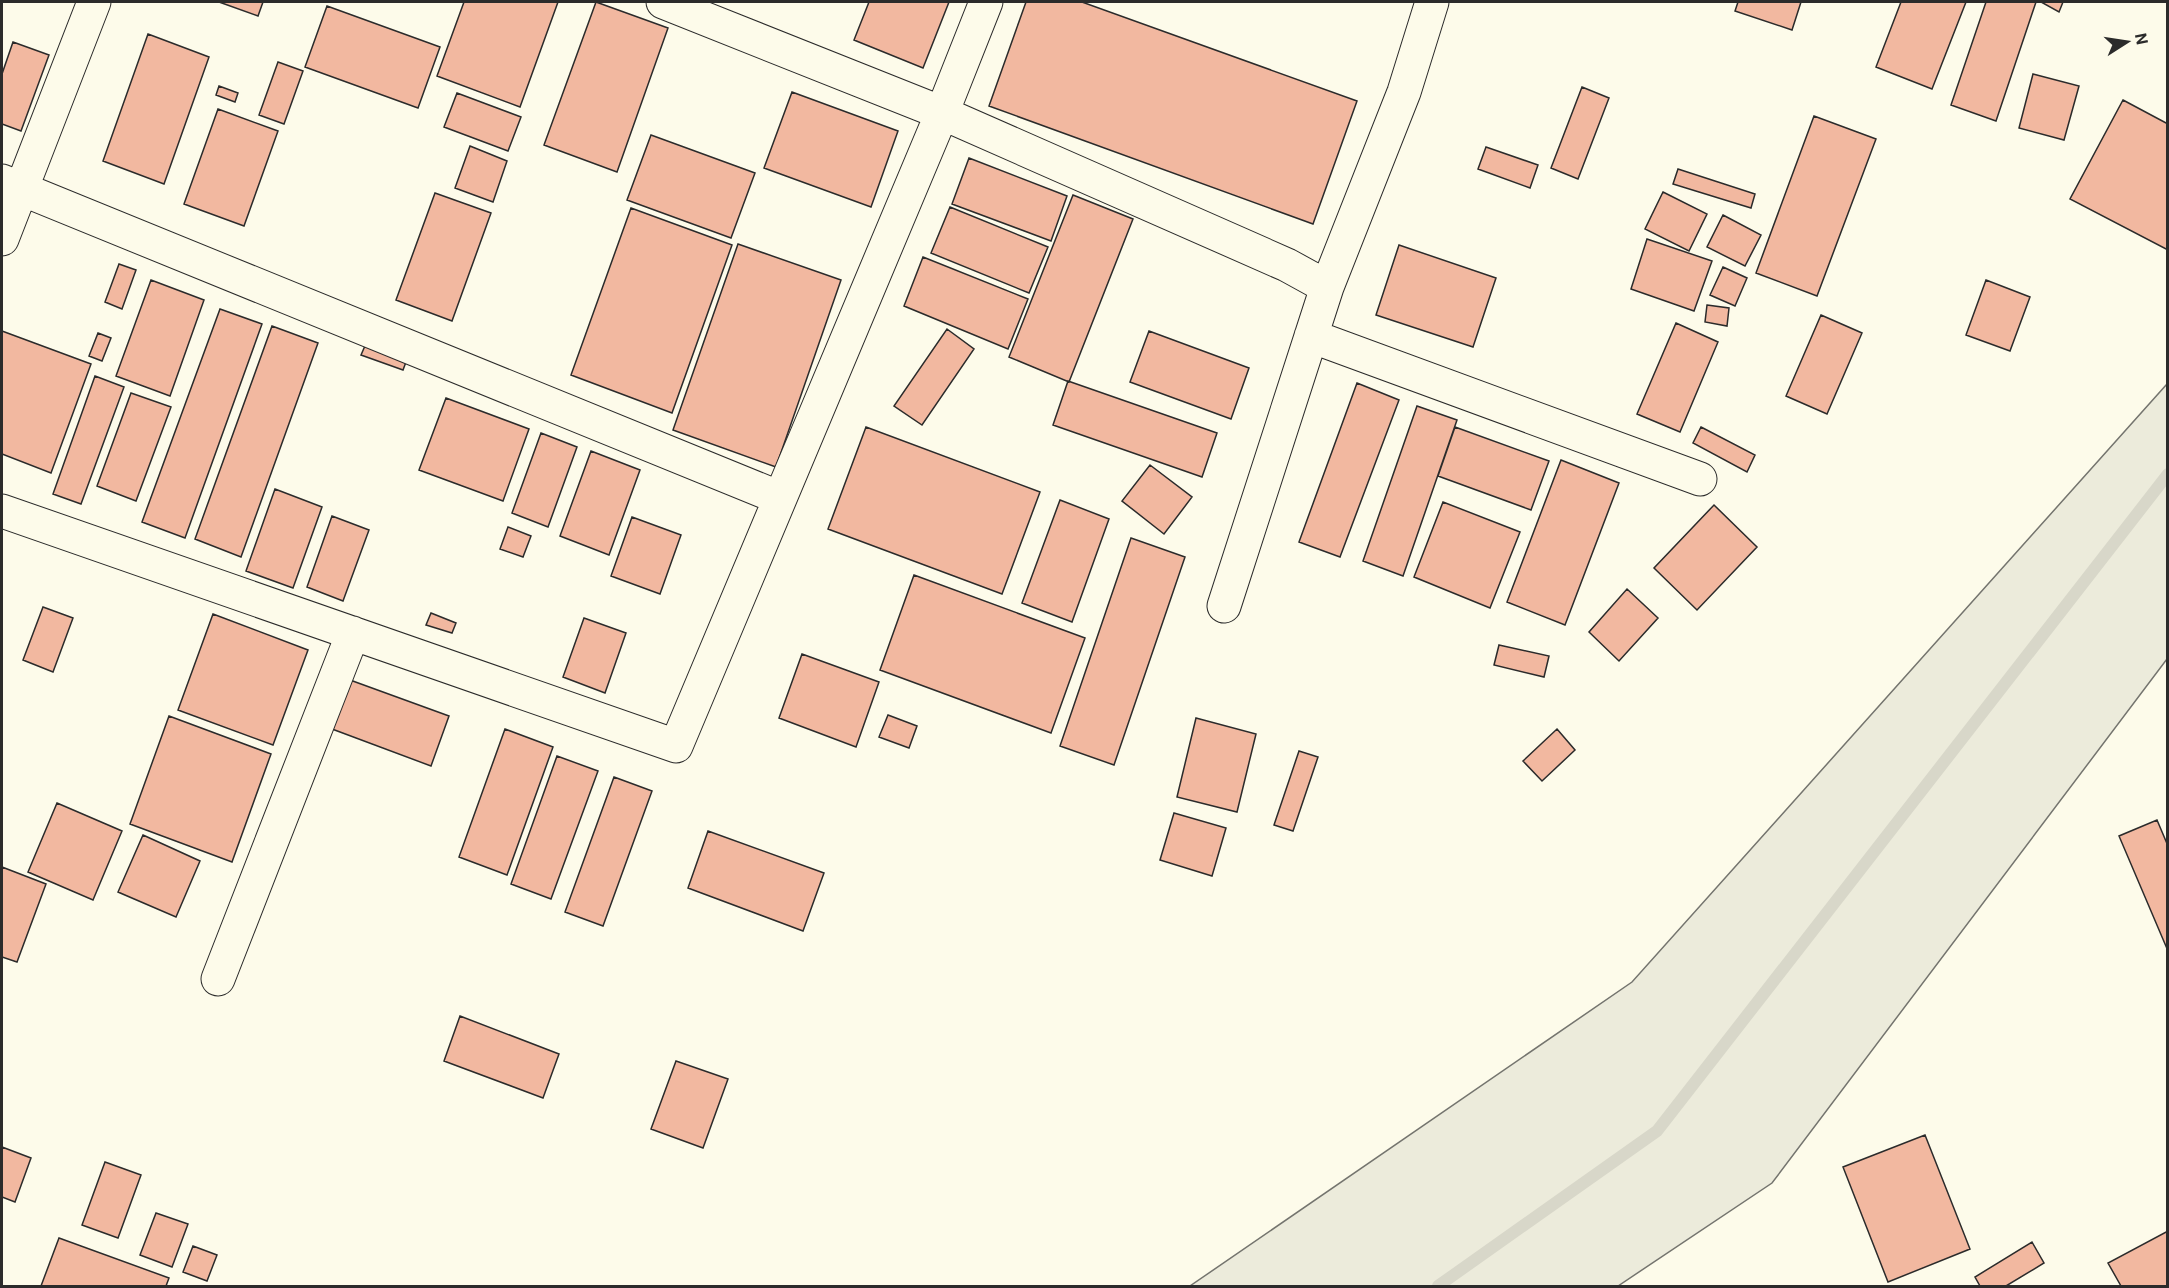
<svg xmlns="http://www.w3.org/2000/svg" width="2169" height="1288" viewBox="0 0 2169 1288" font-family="Roboto,sans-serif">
<rect width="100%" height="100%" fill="#fdfbea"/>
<!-- green -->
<path fill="#ecebdb" stroke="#74746e" stroke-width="1.5" d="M 2167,384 L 2167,659 L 1772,1183 L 1618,1286 L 1190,1286 L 1632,982 Z"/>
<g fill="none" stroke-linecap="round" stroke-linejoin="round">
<!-- stream -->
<path stroke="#d8d7c9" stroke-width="12" d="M 1438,1286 L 1657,1131 L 2168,474"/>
</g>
<!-- building -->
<path fill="#f2b8a0" stroke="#2b2b2b" stroke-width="1.5" d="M 219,2 L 263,2 L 258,16 Z
M 464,2 L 558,2 L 520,107 L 437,76 Z
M 596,2 L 668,28 L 617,172 L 544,145 Z
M 869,2 L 949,2 L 923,68 L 854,40 Z
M 1026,2 L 1082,2 L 1357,101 L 1313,224 L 989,106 Z
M 1738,2 L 1801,2 L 1792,30 L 1735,11 Z
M 1901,2 L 1966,2 L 1932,89 L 1876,67 Z
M 1986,2 L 2036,2 L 1996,121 L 1951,105 Z
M 2041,2 L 2063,2 L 2059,12 Z
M 327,6 L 440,47 L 418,108 L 305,67 Z
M 148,34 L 209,57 L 164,184 L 103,161 Z
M 13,42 L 49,55 L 21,131 L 2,124 L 2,74 Z
M 278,62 L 303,71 L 284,124 L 259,115 Z
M 2033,74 L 2079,86 L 2064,140 L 2019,128 Z
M 219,86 L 238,93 L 235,102 L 216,95 Z
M 1582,87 L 1609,98 L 1578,179 L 1551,168 Z
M 792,92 L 898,131 L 871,207 L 764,168 Z
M 457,93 L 521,117 L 508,151 L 444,127 Z
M 2123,100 L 2168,124 L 2168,250 L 2070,199 Z
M 218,109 L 278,131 L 244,226 L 184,204 Z
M 1814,116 L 1876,139 L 1817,296 L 1756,273 Z
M 651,135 L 755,173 L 731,238 L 627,200 Z
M 470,146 L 507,161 L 493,202 L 455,188 Z
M 1486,147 L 1538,165 L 1530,188 L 1478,169 Z
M 969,158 L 1067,196 L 1051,241 L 952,204 Z
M 1678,169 L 1755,194 L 1751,208 L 1673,184 Z
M 1663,192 L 1707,214 L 1689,251 L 1645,229 Z
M 435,193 L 491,213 L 452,321 L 396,300 Z
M 1073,195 L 1133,219 L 1069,382 L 1009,357 Z
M 950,207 L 1048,247 L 1029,293 L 931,253 Z
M 631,208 L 732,245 L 672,413 L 571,375 Z
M 1723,215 L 1761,235 L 1745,266 L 1707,247 Z
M 1647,239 L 1712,261 L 1694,311 L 1631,289 Z
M 738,244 L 841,280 L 776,467 L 673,430 Z
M 1399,245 L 1496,278 L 1473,347 L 1376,315 Z
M 923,257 L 1028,299 L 1008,349 L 904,306 Z
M 119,264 L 136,270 L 122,309 L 105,302 Z
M 1723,267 L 1747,278 L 1735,306 L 1710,295 Z
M 151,280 L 204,300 L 170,396 L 116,376 Z
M 1986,280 L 2030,297 L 2010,351 L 1966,335 Z
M 1707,305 L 1729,308 L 1727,326 L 1705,322 Z
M 220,309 L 262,324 L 185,538 L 142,522 Z
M 1821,315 L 1862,333 L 1827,414 L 1786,396 Z
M 1676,323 L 1718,342 L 1680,432 L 1637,414 Z
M 272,326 L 318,343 L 241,557 L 195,539 Z
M 947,329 L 974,349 L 922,425 L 894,406 Z
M 2,331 L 91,364 L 51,473 L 2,454 Z
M 1149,331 L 1249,368 L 1231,419 L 1130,382 Z
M 98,333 L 111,338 L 102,361 L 89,356 Z
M 368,339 L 409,354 L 403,370 L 361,355 Z
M 95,376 L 124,387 L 81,504 L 53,494 Z
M 1068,381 L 1217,433 L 1202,477 L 1053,425 Z
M 1357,383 L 1399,400 L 1340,557 L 1299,542 Z
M 131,393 L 171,407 L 136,501 L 97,486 Z
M 446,398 L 529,429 L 503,501 L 419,470 Z
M 1417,406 L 1457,420 L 1403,576 L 1363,561 Z
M 866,427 L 1040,492 L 1002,594 L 828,529 Z
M 1455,427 L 1549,461 L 1531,510 L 1438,476 Z
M 1701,427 L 1755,455 L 1747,472 L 1693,443 Z
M 541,433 L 577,447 L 548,527 L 512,513 Z
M 591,451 L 640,470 L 609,555 L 560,536 Z
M 1561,460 L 1619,483 L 1565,625 L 1507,602 Z
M 1150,465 L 1192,497 L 1164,534 L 1122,501 Z
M 275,489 L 322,507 L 293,588 L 246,571 Z
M 1060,500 L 1109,519 L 1072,622 L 1022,603 Z
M 1443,502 L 1520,532 L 1490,608 L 1414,577 Z
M 1714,505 L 1757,547 L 1697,610 L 1654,568 Z
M 332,516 L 369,530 L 343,601 L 307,587 Z
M 632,517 L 681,535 L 660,594 L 611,576 Z
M 508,527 L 531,536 L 523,557 L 500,549 Z
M 1131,538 L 1185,557 L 1114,765 L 1060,746 Z
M 914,575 L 1085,638 L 1051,733 L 880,670 Z
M 1627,589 L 1658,618 L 1619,661 L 1589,632 Z
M 43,607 L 73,618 L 53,672 L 23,660 Z
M 431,613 L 456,623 L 452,633 L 426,625 Z
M 213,614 L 308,650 L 273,745 L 178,710 Z
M 584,618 L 626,633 L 605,693 L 563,677 Z
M 1499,645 L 1549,656 L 1544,677 L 1494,665 Z
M 802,654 L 879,682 L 856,747 L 779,718 Z
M 350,680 L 449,716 L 431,766 L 332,729 Z
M 888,715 L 917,726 L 909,748 L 879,737 Z
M 169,716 L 271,754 L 232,862 L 130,824 Z
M 1196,718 L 1256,734 L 1237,812 L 1177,797 Z
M 505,729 L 553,747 L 507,875 L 459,857 Z
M 1557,729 L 1575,750 L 1542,781 L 1523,761 Z
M 1299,751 L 1318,757 L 1293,831 L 1274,825 Z
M 557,756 L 598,771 L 551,899 L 511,884 Z
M 614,777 L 652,791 L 603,926 L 565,912 Z
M 57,803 L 122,831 L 93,900 L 28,872 Z
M 1174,813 L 1226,828 L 1212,876 L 1160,860 Z
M 2157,820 L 2168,846 L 2168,951 L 2119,836 Z
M 708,831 L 824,873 L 803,931 L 688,888 Z
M 143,835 L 200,861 L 176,917 L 118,892 Z
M 2,867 L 46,884 L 17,962 L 2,957 Z
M 460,1016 L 559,1054 L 543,1098 L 444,1061 Z
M 676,1061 L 728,1079 L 703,1148 L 651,1129 Z
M 1925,1135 L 1970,1249 L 1888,1282 L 1843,1167 Z
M 2,1147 L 31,1158 L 15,1202 L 2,1197 Z
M 105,1162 L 141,1175 L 118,1238 L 82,1225 Z
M 156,1213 L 188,1224 L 172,1267 L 140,1255 Z
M 2168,1231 L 2168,1286 L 2121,1286 L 2108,1263 Z
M 59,1238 L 169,1278 L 166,1286 L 41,1286 Z
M 2032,1242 L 2044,1263 L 2006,1286 L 1980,1286 L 1975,1277 Z
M 193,1246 L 217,1255 L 207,1281 L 183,1272 Z"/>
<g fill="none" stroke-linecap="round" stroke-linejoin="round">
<defs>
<path id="minor" d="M 663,2 L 942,113 L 1287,265 L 1327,287 L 1404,92 L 1432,2
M 2,181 L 780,498
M 2,239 L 94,2
M 1311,336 L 1700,479
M 2,511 L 676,746 L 942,113 L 986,2
M 1224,606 L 1327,287
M 218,979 L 353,633"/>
</defs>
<!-- minor casing -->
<use href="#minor" stroke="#2b2b2b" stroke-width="35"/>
<!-- minor -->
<use href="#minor" stroke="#fdfbea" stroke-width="33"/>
</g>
<!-- border -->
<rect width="2169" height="1288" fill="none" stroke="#2b2b2b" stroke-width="6"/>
<!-- north arrow -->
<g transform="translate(2127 42) rotate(78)" stroke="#fdfbea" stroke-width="4.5" paint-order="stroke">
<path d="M0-4.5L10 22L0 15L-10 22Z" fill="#2b2b2b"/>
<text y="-9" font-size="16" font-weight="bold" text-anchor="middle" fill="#2b2b2b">N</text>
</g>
</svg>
